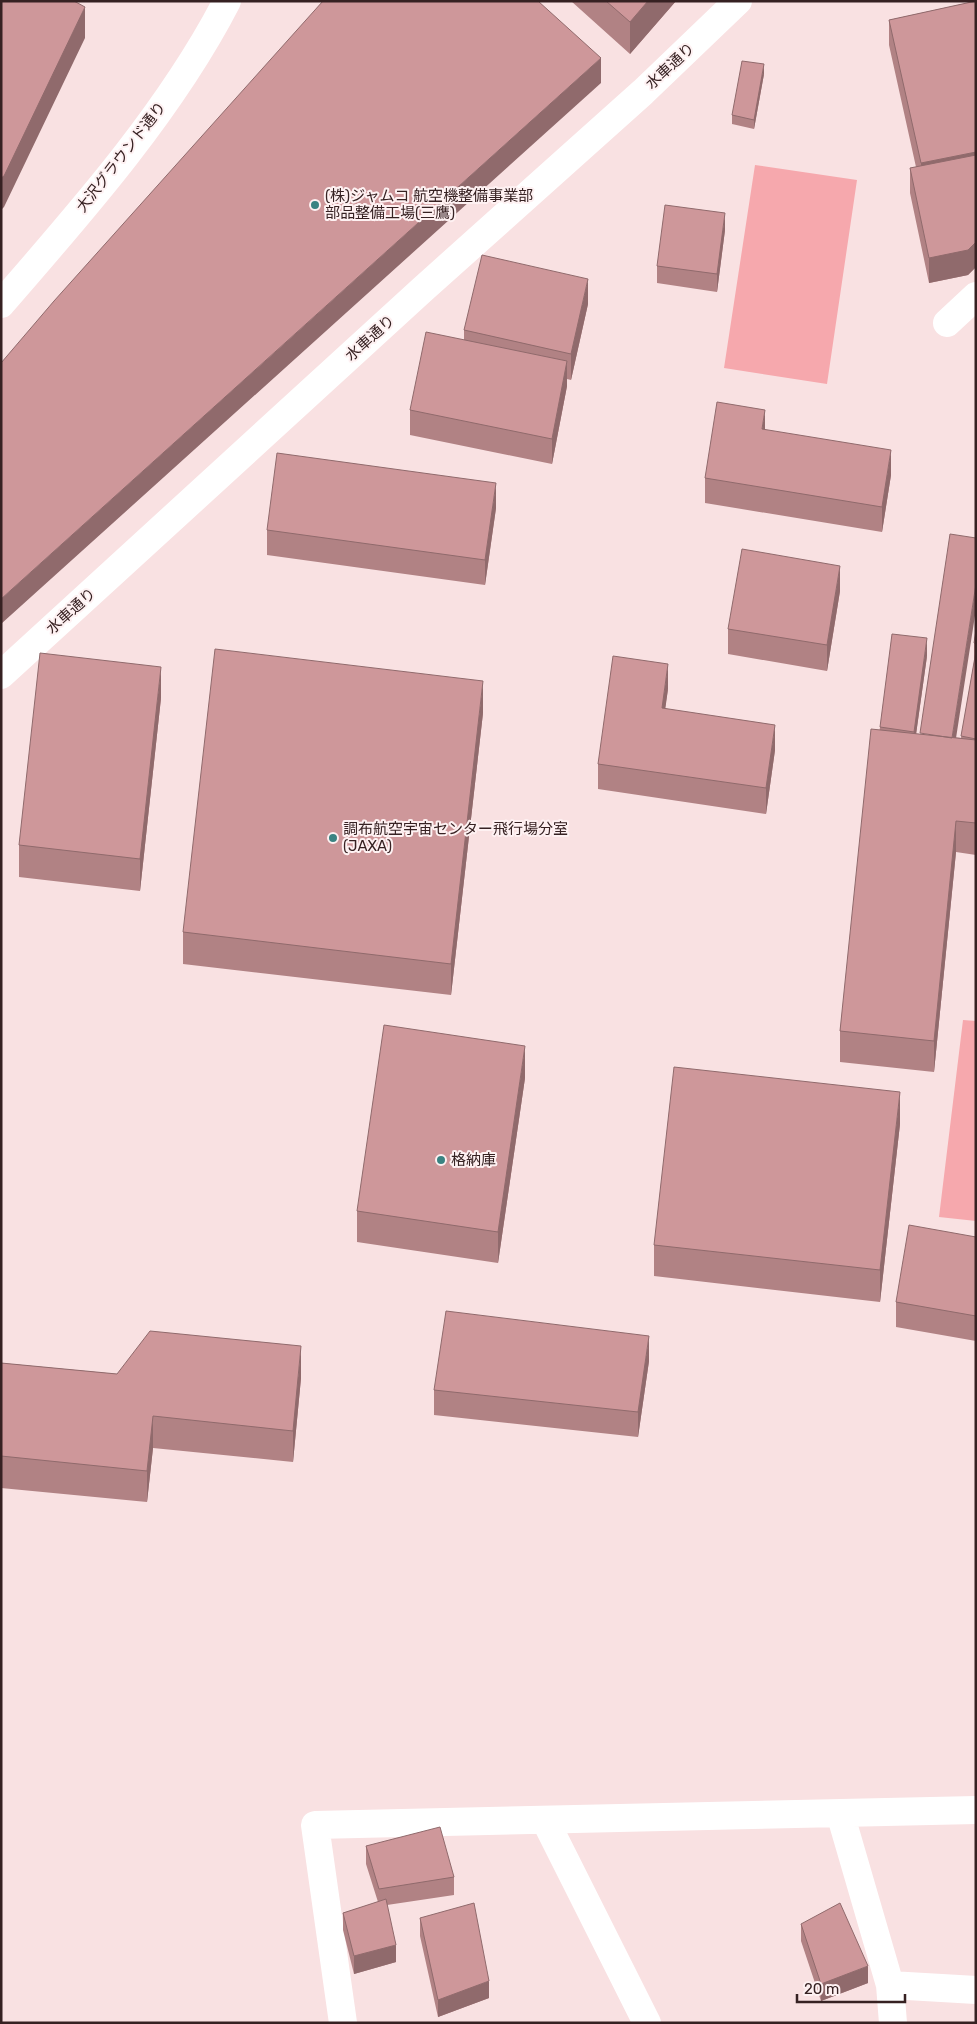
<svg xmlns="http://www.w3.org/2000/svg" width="977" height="2024" viewBox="0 0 977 2024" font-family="Rubik,'Noto Sans JP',sans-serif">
<rect width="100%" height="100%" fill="#f9e1e2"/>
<!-- green -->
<path fill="#f6a8ad" d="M 755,165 L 857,180 L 827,384 L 724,368 Z
M 963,1020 L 976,1021 L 976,1221 L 939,1217 Z"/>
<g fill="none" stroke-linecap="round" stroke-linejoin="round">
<!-- minor -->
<path stroke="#fff" stroke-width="28" d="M 1,304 C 81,212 171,110 227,1
M 947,323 L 976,296
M 1,675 L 423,289 L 643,92 L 738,1
M 840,1813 L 890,1985 L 893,2023
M 545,1820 L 647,2023
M 890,1985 L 976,1990
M 343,2023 L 315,1825 L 976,1810"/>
</g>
<!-- wall -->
<path fill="#b18284" d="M 571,1 L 676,1 L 630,54 Z
M 976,1 L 976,267 L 968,275 L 929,283 L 910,193 L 910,168 L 916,167 L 889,45 L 889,20 Z
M 764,74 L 754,129 L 732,124 L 732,115 Z
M 725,230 L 717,292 L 657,283 L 657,266 Z
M 588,304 L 571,380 L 567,379 L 567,386 L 552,464 L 410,435 L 410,410 L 464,340 L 464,330 Z
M 891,475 L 882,532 L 705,503 L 705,478 Z
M 496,508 L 485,585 L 267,555 L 267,530 Z
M 840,591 L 827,671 L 728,654 L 728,629 Z
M 976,630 L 976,855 L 956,852 L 934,1072 L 840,1062 L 840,1031 L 880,727 L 927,656 L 916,734 L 961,738 L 974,662 L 974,643 Z
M 668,689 L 665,708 L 775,750 L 766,814 L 598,789 L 598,764 Z
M 161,698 L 140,891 L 19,877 L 19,845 Z
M 483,713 L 451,995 L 183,964 L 183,932 Z
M 525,1078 L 498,1263 L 357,1242 L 357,1211 Z
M 900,1124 L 880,1302 L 654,1276 L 654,1245 Z
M 976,1237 L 976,1341 L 896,1327 L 896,1302 Z
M 649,1361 L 638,1437 L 434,1415 L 434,1390 Z
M 1,1363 L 117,1374 L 301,1378 L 293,1462 L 153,1448 L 147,1502 L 1,1488 Z
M 366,1846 L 454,1877 L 454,1895 L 387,1905 L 396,1962 L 354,1974 L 343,1930 L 343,1913 L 378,1902 L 366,1864 Z
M 420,1918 L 489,1998 L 438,2017 L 420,1936 Z
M 801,1924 L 868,1983 L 821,2001 L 801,1941 Z"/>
<!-- shaded-wall -->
<path fill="#906a6c" d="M 648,1 L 676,1 L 630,54 L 630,22 Z
M 85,7 L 85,38 L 4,207 L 1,210 L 1,178 Z
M 601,58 L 601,83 L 1,624 L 1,599 Z
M 764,64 L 764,74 L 754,129 L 754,120 Z
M 976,152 L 976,177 L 921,189 L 921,163 Z
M 725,213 L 725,230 L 717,292 L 717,274 Z
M 976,242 L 976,267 L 968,275 L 929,283 L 929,258 Z
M 588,279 L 588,304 L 571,380 L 571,354 Z
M 567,361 L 567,386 L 552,464 L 552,439 Z
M 765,410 L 765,435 L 762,429 Z
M 891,450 L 891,475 L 882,532 L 882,507 Z
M 496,483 L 496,508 L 485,585 L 485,560 Z
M 840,566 L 840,591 L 827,671 L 827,645 Z
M 976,584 L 976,609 L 952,764 L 952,738 Z
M 927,638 L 927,656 L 914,749 L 914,732 Z
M 668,664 L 668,689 L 662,733 L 662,708 Z
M 161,667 L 161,698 L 140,891 L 140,859 Z
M 483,681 L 483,713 L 451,995 L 451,964 Z
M 775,725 L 775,750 L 766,814 L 766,788 Z
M 956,821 L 956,852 L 934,1072 L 934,1041 Z
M 525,1046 L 525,1078 L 498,1263 L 498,1232 Z
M 900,1092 L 900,1124 L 880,1302 L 880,1270 Z
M 649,1336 L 649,1361 L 638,1437 L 638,1412 Z
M 301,1346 L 301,1378 L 293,1462 L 293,1431 Z
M 153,1416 L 153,1448 L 147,1502 L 147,1471 Z
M 396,1945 L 396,1962 L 354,1974 L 354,1956 Z
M 868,1966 L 868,1983 L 821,2001 L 821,1984 Z
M 489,1981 L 489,1998 L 438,2017 L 438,2000 Z"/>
<!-- building -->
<path fill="#ce979a" stroke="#906a6c" d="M 1,1 L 74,1 L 85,7 L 4,176 L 1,178 Z
M 323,1 L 538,1 L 601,58 L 1,599 L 1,363 L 54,301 Z
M 606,1 L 648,1 L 630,22 Z
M 976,1 L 976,152 L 921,163 L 889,20 Z
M 742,61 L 764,64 L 754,120 L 732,115 Z
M 976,155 L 976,242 L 968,250 L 929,258 L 910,168 Z
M 665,205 L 725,213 L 717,274 L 657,266 Z
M 482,255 L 588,279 L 571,354 L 464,330 Z
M 426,332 L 567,361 L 552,439 L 410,410 Z
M 717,402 L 765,410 L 762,429 L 891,450 L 882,507 L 705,478 Z
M 277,453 L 496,483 L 485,560 L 267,530 Z
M 950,534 L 976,538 L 976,584 L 952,738 L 920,733 Z
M 742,549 L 840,566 L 827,645 L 728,629 Z
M 976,630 L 976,644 L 974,643 Z
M 892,634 L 927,638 L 914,732 L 880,727 Z
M 215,649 L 483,681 L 451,964 L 183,932 Z
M 976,651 L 976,739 L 961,736 Z
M 40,653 L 161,667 L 140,859 L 19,845 Z
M 613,656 L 668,664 L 662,708 L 775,725 L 766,788 L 598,764 Z
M 871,729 L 976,740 L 976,823 L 956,821 L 934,1041 L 840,1031 Z
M 384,1025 L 525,1046 L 498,1232 L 357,1211 Z
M 674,1067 L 900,1092 L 880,1270 L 654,1245 Z
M 909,1225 L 976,1237 L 976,1316 L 896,1302 Z
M 446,1311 L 649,1336 L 638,1412 L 434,1390 Z
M 150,1331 L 301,1346 L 293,1431 L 153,1416 L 147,1471 L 1,1456 L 1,1363 L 117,1374 Z
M 440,1827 L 454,1877 L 379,1889 L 366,1846 Z
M 386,1899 L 396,1945 L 354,1956 L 343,1913 Z
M 474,1903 L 489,1981 L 438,2000 L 420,1918 Z
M 840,1903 L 868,1966 L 821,1984 L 801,1924 Z"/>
<!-- markers -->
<g fill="#3a8382" stroke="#fef1f2" stroke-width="2">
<circle cx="315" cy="205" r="5"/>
<circle cx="333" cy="838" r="5"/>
<circle cx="441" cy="1160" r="5"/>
</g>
<g text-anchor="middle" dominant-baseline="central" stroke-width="4" stroke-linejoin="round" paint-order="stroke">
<!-- street labels -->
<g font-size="15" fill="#362122" stroke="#fef1f2">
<text transform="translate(670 66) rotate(-43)">水車通り</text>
<text transform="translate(121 157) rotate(-52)">大沢グラウンド通り</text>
<text transform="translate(370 338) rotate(-42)">水車通り</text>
<text transform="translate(71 611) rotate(-42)">水車通り</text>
</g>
<!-- poi labels -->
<g font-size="15" fill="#362122" stroke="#fef1f2" text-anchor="start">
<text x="325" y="196">(株)ジャムコ 航空機整備事業部<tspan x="325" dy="17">部品整備工場(三鷹)</tspan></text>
<text x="343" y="829">調布航空宇宙センター飛行場分室<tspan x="343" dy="17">(JAXA)</tspan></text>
<text x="451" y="1160">格納庫</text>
</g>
</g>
<!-- border -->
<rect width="977" height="2024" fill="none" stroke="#362122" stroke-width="5"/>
<!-- scale -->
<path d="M797 1994v8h108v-8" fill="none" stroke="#362122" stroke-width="2.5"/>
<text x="804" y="1994" font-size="15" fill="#362122" stroke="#fef1f2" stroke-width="4" paint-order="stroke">20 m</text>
</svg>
